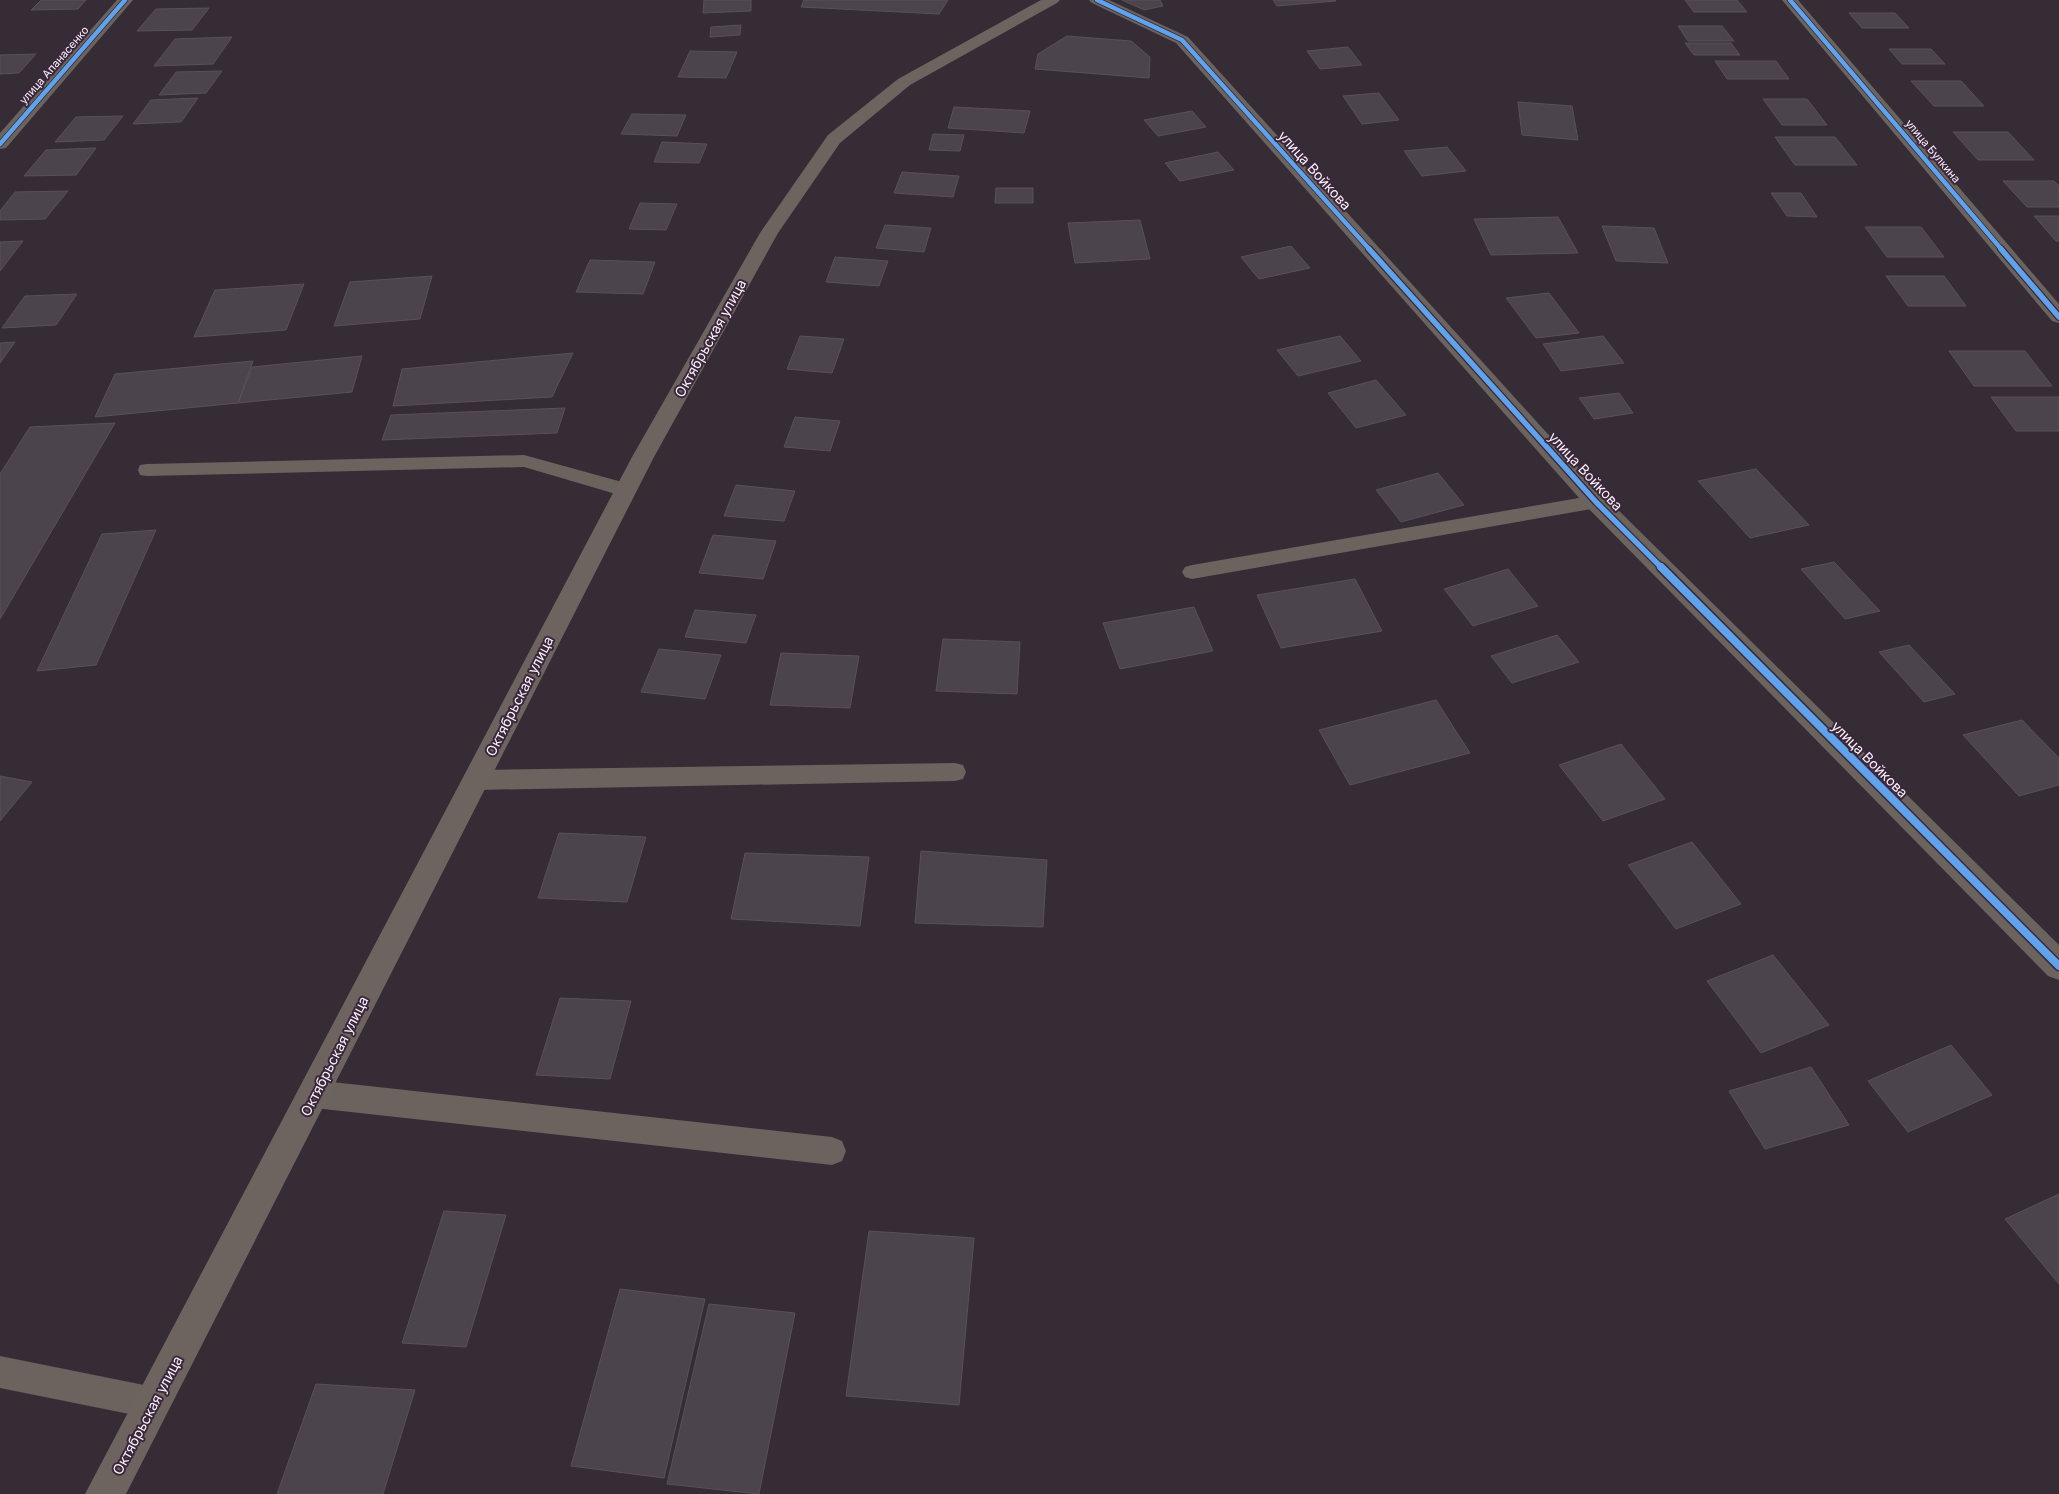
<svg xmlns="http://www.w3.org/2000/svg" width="2059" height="1494" viewBox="0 0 2059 1494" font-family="Inter,sans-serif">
<rect width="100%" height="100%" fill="#362c36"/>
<!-- building -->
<path fill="#4c444d" stroke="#58505a" d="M 41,0 L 86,0 L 78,9 L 31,10 Z
M 704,0 L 751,0 L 751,11 L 703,13 Z
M 804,0 L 948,0 L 939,14 L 801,7 Z
M 1122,0 L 1160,0 L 1163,6 L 1144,10 Z
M 1273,0 L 1335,0 L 1336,1 L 1277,6 Z
M 1685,0 L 1737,0 L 1747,12 L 1694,12 Z
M 209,8 L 192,30 L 137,31 L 156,9 Z
M 1849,13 L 1895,13 L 1909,28 L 1862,28 Z
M 741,25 L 740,35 L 710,37 L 711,27 Z
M 1678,26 L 1722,26 L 1734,41 L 1688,41 Z
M 1067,36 L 1131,41 L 1150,57 L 1149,78 L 1035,69 L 1038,54 Z
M 232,37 L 213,64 L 154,66 L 175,39 Z
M 1685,43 L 1731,43 L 1740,55 L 1694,55 Z
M 1348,47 L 1362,65 L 1320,69 L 1307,51 Z
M 1889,49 L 1931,49 L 1945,64 L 1902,64 Z
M 690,51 L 737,52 L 726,78 L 678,77 Z
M 36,54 L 19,73 L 0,74 L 0,55 Z
M 1715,61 L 1776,61 L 1789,79 L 1727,79 Z
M 222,71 L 206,93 L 159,95 L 176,72 Z
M 1911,81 L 1961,81 L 1984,106 L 1934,106 Z
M 1379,93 L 1399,120 L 1362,124 L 1343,96 Z
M 198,98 L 181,122 L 133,124 L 151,100 Z
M 1763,99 L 1807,99 L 1827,125 L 1782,125 Z
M 1518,102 L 1572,106 L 1578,140 L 1522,135 Z
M 954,107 L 1030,111 L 1024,133 L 948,128 Z
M 1192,111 L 1206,127 L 1158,136 L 1144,120 Z
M 632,114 L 686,115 L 677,136 L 621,134 Z
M 123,116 L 104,140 L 55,142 L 76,117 Z
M 1953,132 L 2008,132 L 2034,160 L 1978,160 Z
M 933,134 L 964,135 L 960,151 L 929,150 Z
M 1775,137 L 1835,137 L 1857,165 L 1795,165 Z
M 662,142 L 707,144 L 699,163 L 654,162 Z
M 1447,147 L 1466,171 L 1422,176 L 1404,151 Z
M 96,148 L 76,175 L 24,176 L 46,150 Z
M 1218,152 L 1234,170 L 1180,181 L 1165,163 Z
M 902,172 L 959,176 L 953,197 L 894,193 Z
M 2003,181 L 2054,181 L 2059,186 L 2059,207 L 2027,207 Z
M 996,188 L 1033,188 L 1033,203 L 995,203 Z
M 68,191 L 45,219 L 0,220 L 0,211 L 15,192 Z
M 1771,193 L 1801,193 L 1817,217 L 1787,216 Z
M 640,203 L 677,204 L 666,230 L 629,229 Z
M 2034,216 L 2059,216 L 2059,241 L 2056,241 Z
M 1558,217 L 1578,253 L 1491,255 L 1474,219 Z
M 1140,220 L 1150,259 L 1075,263 L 1068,223 Z
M 885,225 L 931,228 L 924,252 L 876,248 Z
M 1602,226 L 1654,228 L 1668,263 L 1616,261 Z
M 1865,227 L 1921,227 L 1944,257 L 1887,257 Z
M 23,241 L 0,271 L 0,242 Z
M 1291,246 L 1310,268 L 1259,279 L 1241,257 Z
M 835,257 L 888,261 L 879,286 L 826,282 Z
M 590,260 L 655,262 L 643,294 L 576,292 Z
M 432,276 L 420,319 L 334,326 L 350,282 Z
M 1886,276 L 1944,276 L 1966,306 L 1908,306 Z
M 304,284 L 286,330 L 194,337 L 215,290 Z
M 1549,293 L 1579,333 L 1536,338 L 1506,298 Z
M 77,294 L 56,325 L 2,328 L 25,296 Z
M 800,336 L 844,339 L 832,373 L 787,369 Z
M 1340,336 L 1361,361 L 1298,376 L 1277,350 Z
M 1603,336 L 1624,363 L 1561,371 L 1543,344 Z
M 15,342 L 0,363 L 0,343 Z
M 1949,351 L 2025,351 L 2052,386 L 1974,386 Z
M 573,353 L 552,397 L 393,406 L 402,369 Z
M 362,356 L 352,392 L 238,403 L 252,367 Z
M 253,361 L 238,403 L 95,417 L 115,374 Z
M 1376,380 L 1406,415 L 1356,428 L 1328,393 Z
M 1619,393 L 1633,413 L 1594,419 L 1579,398 Z
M 1991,397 L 2059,397 L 2059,431 L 2016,431 Z
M 565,408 L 557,433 L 382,440 L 391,415 Z
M 795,417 L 840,421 L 830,451 L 784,447 Z
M 115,423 L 0,619 L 0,474 L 30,427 Z
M 1756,469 L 1809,525 L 1750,538 L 1698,481 Z
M 1438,473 L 1464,505 L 1401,522 L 1376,490 Z
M 736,485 L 795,491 L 784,521 L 724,516 Z
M 156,530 L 96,665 L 37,671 L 102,534 Z
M 713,535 L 776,541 L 763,579 L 699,573 Z
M 1834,562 L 1880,611 L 1845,619 L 1801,569 Z
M 1508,569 L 1538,606 L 1473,626 L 1444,589 Z
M 1355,579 L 1382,631 L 1281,648 L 1257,595 Z
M 1194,607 L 1213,651 L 1120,669 L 1103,623 Z
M 695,610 L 756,615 L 746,643 L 685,637 Z
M 1557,635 L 1579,662 L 1512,683 L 1491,656 Z
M 943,639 L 1020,642 L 1017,694 L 936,691 Z
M 1909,645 L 1955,694 L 1924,702 L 1879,652 Z
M 659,649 L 721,655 L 705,699 L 641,692 Z
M 781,653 L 859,656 L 850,708 L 770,705 Z
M 1436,700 L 1470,753 L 1350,785 L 1319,730 Z
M 2022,720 L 2059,758 L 2059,785 L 2019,796 L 1963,735 Z
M 1621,744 L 1665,799 L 1603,821 L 1559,765 Z
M 0,776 L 32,782 L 0,821 Z
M 559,833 L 646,837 L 627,902 L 538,898 Z
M 1692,842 L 1741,904 L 1676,929 L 1628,865 Z
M 921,851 L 1047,860 L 1043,927 L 915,923 Z
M 745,853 L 869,857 L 860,926 L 731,919 Z
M 1773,955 L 1829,1025 L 1761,1053 L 1707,981 Z
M 560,998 L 631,1001 L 610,1079 L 536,1075 Z
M 1951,1045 L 1992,1095 L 1908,1132 L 1868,1081 Z
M 1811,1067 L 1849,1125 L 1765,1149 L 1729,1091 Z
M 2059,1194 L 2059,1284 L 2005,1219 Z
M 444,1211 L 506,1215 L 466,1347 L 402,1343 Z
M 869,1231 L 974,1238 L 959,1405 L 846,1396 Z
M 620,1289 L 705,1299 L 664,1478 L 571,1466 Z
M 709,1304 L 795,1313 L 759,1494 L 667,1484 Z
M 316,1384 L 415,1390 L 383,1494 L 277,1494 Z"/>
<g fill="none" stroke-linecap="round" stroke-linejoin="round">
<!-- service -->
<path fill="#6a635e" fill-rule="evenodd" d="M 524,455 L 633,485 L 635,490 L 633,495 L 626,497 L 524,467 L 147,476 L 140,475 L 138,470 L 140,465 L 147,464 Z
M 1596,495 L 1603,497 L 1606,502 L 1603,507 L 1192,579 L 1185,577 L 1182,572 L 1185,567 L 1192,565 Z
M 955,763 L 963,765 L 966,772 L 963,779 L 955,781 L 476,790 L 468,787 L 465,780 L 468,773 L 476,770 Z
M 314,1080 L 832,1137 L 842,1141 L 846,1151 L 842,1161 L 832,1165 L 314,1108 L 304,1104 L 300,1094 L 304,1084 Z
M 0,1356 L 154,1387 L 165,1392 L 170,1403 L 165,1414 L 154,1419 L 0,1388 Z"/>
<!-- minor -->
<path fill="#6a635e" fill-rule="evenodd" d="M 117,0 L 133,0 L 6,148 L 0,149 L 0,133 Z
M 1089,0 L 1109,0 L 1188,37 L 1604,496 L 2059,945 L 2059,980 L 2048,976 L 1588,508 L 1176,43 L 1092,3 Z
M 1782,0 L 1798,0 L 2059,304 L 2059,323 L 2052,321 Z"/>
<!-- secondary -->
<path fill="#6d6460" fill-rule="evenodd" d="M 1041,0 L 1060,0 L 1057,3 L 910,85 L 840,143 L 778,233 L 654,457 L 126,1494 L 85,1494 L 632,457 L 760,233 L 828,135 L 898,79 Z"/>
<defs>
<path id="cycleway-far2" d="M 1097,0 L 1182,40 L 1370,250
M 1790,0 L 2002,250
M 0,144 L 125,0"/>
<path id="cycleway-far1" d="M 1369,249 L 1596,502 L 1662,568
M 2001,249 L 2059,317"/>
<path id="cycleway" d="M 1661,567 L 2059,966"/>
</defs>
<!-- cycleway-far2 casing -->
<use href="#cycleway-far2" stroke="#3a283a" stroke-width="6"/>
<!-- cycleway-far1 casing -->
<use href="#cycleway-far1" stroke="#3a283a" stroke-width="8"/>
<!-- cycleway casing -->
<use href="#cycleway" stroke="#3a283a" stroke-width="11"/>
<!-- cycleway-far2 -->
<use href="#cycleway-far2" stroke="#60a3ed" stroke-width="4.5"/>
<!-- cycleway-far1 -->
<use href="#cycleway-far1" stroke="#60a3ed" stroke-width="5.5"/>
<!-- cycleway -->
<use href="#cycleway" stroke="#60a3ed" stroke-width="8"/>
</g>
<g text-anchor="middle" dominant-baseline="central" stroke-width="4" stroke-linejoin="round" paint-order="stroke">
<!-- far-street labels -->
<g font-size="11" fill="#fbf0fb" stroke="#3a283a">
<text transform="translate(54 65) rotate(-49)">улица Апанасенко</text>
<text transform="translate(1933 151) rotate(50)">улица Булкина</text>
</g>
<!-- street labels -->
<g font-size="14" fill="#fbf0fb" stroke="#3a283a">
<text transform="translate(1315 170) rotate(48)">улица Войкова</text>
<text transform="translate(710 338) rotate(-61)">Октябрьская улица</text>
<text transform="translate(1586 471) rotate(47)">улица Войкова</text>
<text transform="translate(519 696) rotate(-63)">Октябрьская улица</text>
<text transform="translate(1870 759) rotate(45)">улица Войкова</text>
<text transform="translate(334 1056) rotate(-63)">Октябрьская улица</text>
<text transform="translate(147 1415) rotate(-62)">Октябрьская улица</text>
</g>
</g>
</svg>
